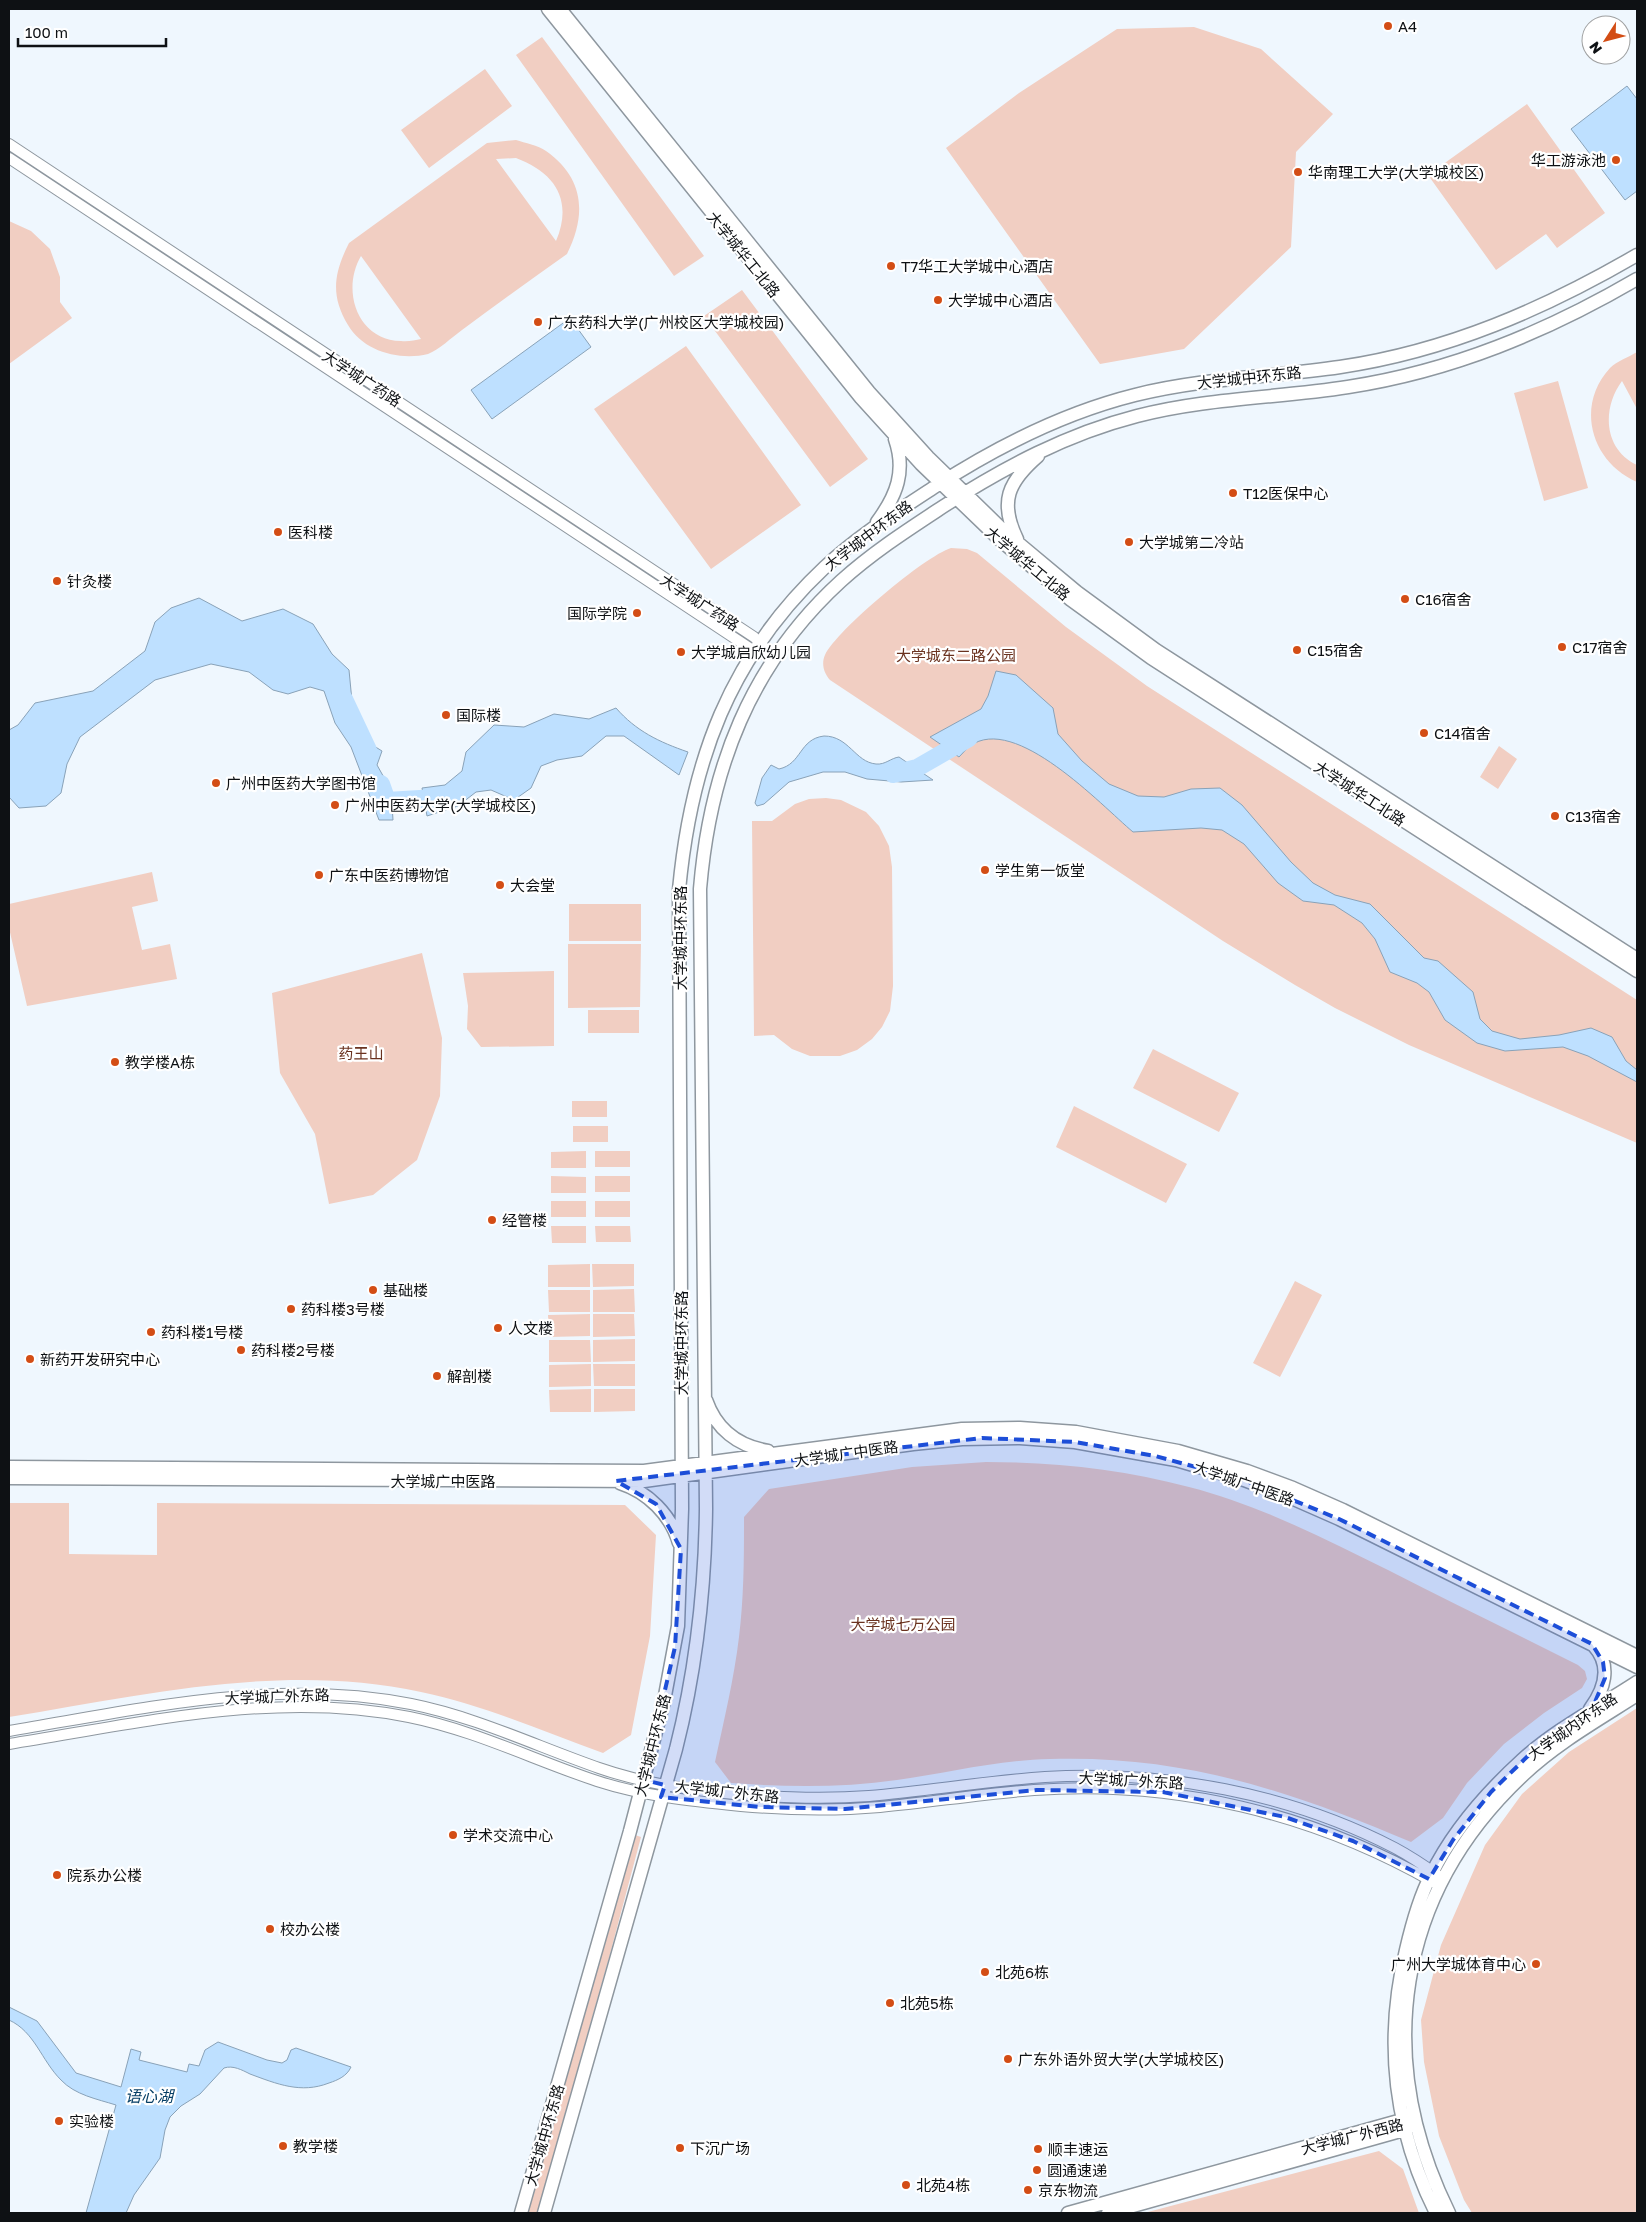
<svg xmlns="http://www.w3.org/2000/svg" width="1646" height="2222" viewBox="0 0 1646 2222" font-family="'Golos Text','Noto Sans SC',sans-serif">
<rect width="100%" height="100%" fill="#eff7fe"/>
<!-- green -->
<path fill="#f1cec2" fill-rule="evenodd" d="M 1194,27 L 1261,49 L 1333,114 L 1296,152 L 1291,247 L 1184,349 L 1100,364 L 946,148 L 1019,93 L 1117,29 Z
M 542,37 L 704,256 L 674,276 L 516,55 Z
M 485,69 L 512,106 L 429,168 L 401,130 Z
M 1527,104 L 1605,213 L 1557,248 L 1546,234 L 1496,270 L 1428,175 Z
M 516,140 C 525,143 538,145 546,151 C 584,178 587,214 567,254 C 532,279 497,304 462,330 C 452,337 439,350 428,354 C 399,361 363,351 348,325 C 330,295 334,273 349,243 L 487,143 ZM 516,158 C 556,173 573,201 556,241 L 496,159 ZM 361,256 L 421,339 C 415,340 408,342 401,341 C 357,340 341,290 361,256 Z
M 9,221 L 31,231 L 50,249 L 60,277 L 60,302 L 72,318 L 9,364 Z
M 742,290 L 868,459 L 830,487 L 704,316 Z
M 686,346 L 801,505 L 711,569 L 594,409 Z
M 1637,352 L 1637,409 L 1622,381 C 1602,408 1603,449 1637,465 L 1637,482 C 1591,462 1575,406 1610,368 C 1617,361 1629,357 1637,352 Z
M 1558,381 L 1588,488 L 1544,501 L 1514,393 Z
M 951,548 L 967,549 L 977,553 L 1066,627 L 1147,686 L 1637,1000 L 1637,1143 L 1409,1045 L 1335,1008 L 1295,985 L 1223,941 L 830,680 C 824,673 821,664 825,655 C 837,630 925,556 951,548 Z
M 1499,746 L 1517,759 L 1498,789 L 1480,777 Z
M 826,798 L 841,800 L 866,812 L 879,826 L 889,846 L 892,867 L 893,986 L 890,1011 L 882,1027 L 872,1039 L 857,1050 L 840,1056 L 810,1056 L 792,1049 L 774,1035 L 754,1036 L 752,821 L 772,821 L 795,804 L 809,799 Z
M 152,872 L 158,901 L 132,907 L 142,950 L 170,944 L 177,979 L 27,1006 L 9,928 L 9,904 Z
M 569,904 L 641,904 L 641,941 L 569,941 Z
M 568,944 L 641,944 L 640,1007 L 568,1008 Z
M 422,953 L 442,1038 L 440,1096 L 417,1160 L 373,1195 L 329,1204 L 315,1134 L 280,1073 L 272,993 Z
M 554,971 L 554,1046 L 481,1047 L 467,1029 L 468,1006 L 463,973 Z
M 588,1010 L 639,1010 L 639,1033 L 588,1033 Z
M 1153,1049 L 1239,1093 L 1219,1132 L 1133,1088 Z
M 572,1101 L 607,1101 L 607,1117 L 572,1117 Z
M 1074,1106 L 1187,1164 L 1166,1203 L 1056,1147 Z
M 573,1126 L 608,1126 L 608,1142 L 573,1142 Z
M 586,1151 L 586,1168 L 551,1168 L 551,1152 Z
M 595,1151 L 630,1151 L 630,1167 L 595,1167 Z
M 551,1176 L 586,1177 L 586,1193 L 551,1193 Z
M 595,1176 L 630,1176 L 630,1192 L 595,1192 Z
M 551,1201 L 586,1201 L 586,1217 L 551,1217 Z
M 595,1201 L 630,1201 L 630,1217 L 595,1217 Z
M 551,1226 L 586,1226 L 586,1243 L 552,1243 Z
M 595,1226 L 630,1226 L 631,1242 L 596,1242 Z
M 590,1264 L 590,1287 L 548,1287 L 548,1265 Z
M 592,1264 L 634,1264 L 634,1286 L 593,1287 Z
M 1295,1281 L 1322,1295 L 1280,1377 L 1253,1363 Z
M 634,1289 L 635,1312 L 593,1312 L 593,1290 Z
M 548,1290 L 590,1290 L 590,1312 L 549,1312 Z
M 590,1314 L 590,1336 L 549,1337 L 548,1315 Z
M 593,1314 L 634,1314 L 635,1336 L 593,1337 Z
M 635,1339 L 635,1361 L 593,1362 L 593,1340 Z
M 549,1340 L 590,1340 L 591,1362 L 549,1362 Z
M 591,1364 L 591,1386 L 549,1387 L 549,1365 Z
M 593,1364 L 635,1364 L 635,1386 L 594,1386 Z
M 591,1389 L 591,1412 L 550,1412 L 549,1390 Z
M 594,1389 L 635,1389 L 635,1411 L 594,1412 Z
M 986,1462 C 1055,1462 1122,1469 1189,1487 C 1259,1505 1323,1538 1388,1570 C 1451,1602 1514,1633 1578,1665 L 1585,1671 L 1587,1679 L 1582,1688 L 1544,1713 L 1504,1744 L 1467,1783 L 1443,1818 L 1411,1842 C 1289,1791 1185,1755 1050,1759 C 998,1760 947,1773 897,1780 C 841,1788 786,1787 731,1783 L 715,1762 C 724,1720 734,1679 739,1637 C 744,1597 744,1558 744,1517 L 769,1489 L 912,1467 Z
M 9,1503 L 69,1503 L 69,1554 L 157,1555 L 157,1503 L 625,1505 L 656,1535 L 650,1636 L 631,1735 L 603,1753 C 543,1731 483,1705 421,1692 C 283,1662 145,1695 9,1717 Z
M 1637,1708 L 1637,2213 L 1472,2213 L 1464,2200 L 1439,2136 L 1424,2062 L 1421,2020 L 1441,1945 L 1485,1845 L 1522,1794 L 1569,1752 Z
M 635,1835 L 641,1837 L 610,1954 L 537,2213 L 527,2213 Z
M 1379,2151 L 1403,2169 L 1419,2213 L 1144,2213 Z"/>
<!-- water -->
<path fill="#bee0ff" stroke="#89a2b8" d="M 1627,86 L 1637,99 L 1637,191 L 1625,200 L 1571,129 Z
M 570,318 L 591,347 L 492,419 L 471,390 Z
M 199,598 L 242,621 L 283,609 L 313,624 L 332,654 L 349,670 L 354,722 L 366,741 L 382,751 L 377,765 L 391,790 L 393,820 L 379,820 L 351,747 L 335,723 L 324,691 L 310,687 L 288,694 L 273,690 L 249,672 L 211,664 L 155,680 L 80,737 L 67,764 L 61,793 L 46,806 L 19,808 L 9,797 L 9,730 L 18,725 L 35,703 L 93,691 L 145,651 L 155,622 L 171,608 Z
M 996,671 L 1016,675 L 1053,708 L 1058,734 L 1082,761 L 1109,784 L 1138,796 L 1164,797 L 1191,789 L 1220,788 L 1242,805 L 1291,862 L 1313,883 L 1335,895 L 1370,904 L 1424,958 L 1438,961 L 1473,992 L 1480,1019 L 1492,1031 L 1520,1039 L 1559,1035 L 1591,1028 L 1612,1037 L 1626,1061 L 1637,1070 L 1637,1082 L 1588,1056 L 1563,1047 L 1505,1051 L 1477,1043 L 1445,1020 L 1429,992 L 1417,983 L 1390,972 L 1375,939 L 1362,923 L 1334,905 L 1303,901 L 1278,883 L 1244,844 L 1222,830 L 1201,828 L 1133,832 C 1101,805 1015,713 970,746 C 966,749 963,753 959,757 L 930,737 L 981,709 L 988,696 Z
M 616,708 C 636,731 659,742 688,752 L 679,775 L 624,736 L 606,736 L 582,756 L 557,760 L 541,766 L 531,788 L 514,800 L 491,790 L 476,792 L 458,806 L 427,816 L 422,788 L 445,785 L 462,771 L 466,752 L 494,725 L 524,727 L 554,714 L 589,719 Z
M 824,736 C 849,736 855,762 876,764 C 885,765 891,758 899,757 L 933,780 L 901,782 L 867,779 L 845,772 L 823,772 L 789,782 L 764,804 L 757,806 L 755,803 L 762,778 L 771,765 L 779,769 C 802,764 799,739 824,736 Z
M 9,2007 L 37,2021 L 76,2073 L 121,2087 L 131,2049 L 141,2052 L 139,2060 L 187,2072 L 189,2064 L 199,2066 L 205,2050 L 218,2042 L 267,2060 L 282,2063 L 287,2060 L 291,2050 L 296,2048 L 351,2067 C 347,2076 338,2080 329,2083 C 301,2094 277,2084 250,2074 C 242,2070 233,2065 224,2068 L 200,2094 L 181,2106 L 170,2117 L 165,2130 L 160,2158 L 134,2195 L 126,2213 L 86,2213 L 116,2105 C 97,2099 75,2095 61,2080 C 41,2060 35,2032 9,2020 Z"/>
<g fill="none" stroke-linecap="round" stroke-linejoin="round">
<!-- river -->
<path stroke="#bee0ff" stroke-width="18" d="M 344,699 L 368,750
M 893,774 L 917,768 L 969,738
M 381,784 L 387,801 L 436,798 L 447,795"/>
<defs>
<path id="minor" d="M 9,144 L 754,637 L 775,658
M 9,158 L 754,651 L 762,654
M 9,1731 C 142,1709 276,1677 411,1704 C 476,1717 536,1746 599,1768 C 648,1785 700,1792 751,1795 C 790,1798 830,1799 869,1796 C 928,1791 986,1781 1045,1777 C 1164,1770 1289,1793 1395,1848 C 1410,1856 1425,1866 1439,1876
M 9,1744 C 141,1723 276,1690 409,1717 C 474,1730 534,1760 597,1781 C 643,1796 692,1801 741,1806 C 787,1810 834,1811 880,1807 C 932,1802 982,1794 1034,1790 C 1174,1780 1313,1813 1435,1883"/>
<path id="major" d="M 548,9 L 861,398 L 921,464 L 999,539 L 1071,600 L 1151,658 L 1637,971
M 560,9 L 869,392 L 928,457 L 1005,532 L 1077,592 L 1156,650 L 1637,959
M 877,522 C 897,495 906,471 895,439
M 1017,539 C 999,502 1008,482 1038,456
M 706,1400 C 716,1429 738,1446 768,1451
M 9,1467 L 644,1471 L 962,1429 L 1020,1428 L 1076,1432 L 1178,1451 L 1247,1471 L 1293,1488 L 1343,1510 L 1637,1656
M 9,1478 L 644,1481 L 913,1444 L 962,1439 L 1020,1438 L 1075,1442 L 1176,1460 L 1244,1480 L 1289,1497 L 1339,1519 L 1637,1667
M 620,1483 C 648,1492 671,1515 679,1543
M 1590,1709 C 1604,1690 1612,1666 1594,1646
M 521,2213 L 630,1831 L 664,1701 L 678,1626 L 682,1509 L 679,890 C 691,762 729,657 825,567 C 858,536 898,511 936,486 C 998,446 1063,413 1135,395 C 1203,378 1272,377 1340,367 C 1448,351 1544,309 1637,255
M 544,2213 L 676,1749 C 696,1670 705,1591 706,1509 L 700,889 C 710,769 750,664 841,581 C 873,552 909,529 944,506 C 1005,467 1067,434 1137,416 C 1206,398 1278,398 1348,387 C 1452,371 1546,332 1637,279
M 1068,2213 L 1402,2120 L 1409,2121
M 1108,2213 L 1372,2139 L 1404,2130 L 1410,2125
M 1436,2213 C 1394,2129 1384,2041 1406,1950 C 1412,1924 1419,1898 1431,1875 C 1452,1832 1487,1792 1522,1760 C 1556,1729 1599,1707 1637,1682
M 1449,2213 C 1373,2058 1395,1895 1523,1775 C 1557,1743 1598,1720 1637,1695"/>
</defs>
<!-- minor casing -->
<use href="#minor" stroke="#8e979f" stroke-width="12"/>
<!-- major casing -->
<use href="#major" stroke="#8e979f" stroke-width="15"/>
<!-- minor -->
<use href="#minor" stroke="#fff" stroke-width="10"/>
<!-- major -->
<use href="#major" stroke="#fff" stroke-width="12"/>
</g>
<!-- marked area -->
<path fill="#1d4ed8" fill-opacity="0.2" stroke="#1d4ed8" stroke-width="4" stroke-dasharray="10 6" stroke-linejoin="round" d="M 982,1438 L 1075,1442 L 1155,1456 L 1244,1480 L 1339,1519 L 1592,1644 L 1603,1662 L 1605,1678 L 1595,1702 L 1583,1717 L 1532,1752 L 1491,1792 L 1453,1840 L 1429,1879 L 1353,1841 L 1285,1817 L 1163,1792 L 1037,1790 L 845,1809 L 760,1807 L 661,1797 L 665,1785 L 644,1780 L 675,1647 L 681,1549 L 656,1504 L 616,1481 Z"/>
<!-- markers -->
<g fill="#d34d15" stroke="#fff" stroke-width="2">
<circle cx="1388" cy="26" r="5"/>
<circle cx="1616" cy="160" r="5"/>
<circle cx="1298" cy="172" r="5"/>
<circle cx="891" cy="266" r="5"/>
<circle cx="938" cy="300" r="5"/>
<circle cx="538" cy="322" r="5"/>
<circle cx="1233" cy="493" r="5"/>
<circle cx="278" cy="532" r="5"/>
<circle cx="1129" cy="542" r="5"/>
<circle cx="57" cy="581" r="5"/>
<circle cx="1405" cy="599" r="5"/>
<circle cx="637" cy="613" r="5"/>
<circle cx="1562" cy="647" r="5"/>
<circle cx="1297" cy="650" r="5"/>
<circle cx="681" cy="652" r="5"/>
<circle cx="446" cy="715" r="5"/>
<circle cx="1424" cy="733" r="5"/>
<circle cx="216" cy="783" r="5"/>
<circle cx="335" cy="805" r="5"/>
<circle cx="1555" cy="816" r="5"/>
<circle cx="985" cy="870" r="5"/>
<circle cx="319" cy="875" r="5"/>
<circle cx="500" cy="885" r="5"/>
<circle cx="115" cy="1062" r="5"/>
<circle cx="492" cy="1220" r="5"/>
<circle cx="373" cy="1290" r="5"/>
<circle cx="291" cy="1309" r="5"/>
<circle cx="498" cy="1328" r="5"/>
<circle cx="151" cy="1332" r="5"/>
<circle cx="241" cy="1350" r="5"/>
<circle cx="30" cy="1359" r="5"/>
<circle cx="437" cy="1376" r="5"/>
<circle cx="453" cy="1835" r="5"/>
<circle cx="57" cy="1875" r="5"/>
<circle cx="270" cy="1929" r="5"/>
<circle cx="1536" cy="1964" r="5"/>
<circle cx="985" cy="1972" r="5"/>
<circle cx="890" cy="2003" r="5"/>
<circle cx="1008" cy="2059" r="5"/>
<circle cx="59" cy="2121" r="5"/>
<circle cx="283" cy="2146" r="5"/>
<circle cx="680" cy="2148" r="5"/>
<circle cx="1038" cy="2149" r="5"/>
<circle cx="1037" cy="2170" r="5"/>
<circle cx="906" cy="2185" r="5"/>
<circle cx="1028" cy="2190" r="5"/>
</g>
<g text-anchor="middle" dominant-baseline="central" stroke-width="4.5" stroke-linejoin="round" paint-order="stroke">
<!-- poi labels -->
<g font-size="15" fill="#0e1114" stroke="#fff" text-anchor="start">
<text x="1398" y="26">A4</text>
<text x="1606" y="160" text-anchor="end">华工游泳池</text>
<text x="1308" y="172">华南理工大学(大学城校区)</text>
<text x="901" y="266">T7华工大学城中心酒店</text>
<text x="948" y="300">大学城中心酒店</text>
<text x="548" y="322">广东药科大学(广州校区大学城校园)</text>
<text x="1243" y="493">T12医保中心</text>
<text x="288" y="532">医科楼</text>
<text x="1139" y="542">大学城第二冷站</text>
<text x="67" y="581">针灸楼</text>
<text x="1415" y="599">C16宿舍</text>
<text x="627" y="613" text-anchor="end">国际学院</text>
<text x="1572" y="647">C17宿舍</text>
<text x="1307" y="650">C15宿舍</text>
<text x="691" y="652">大学城启欣幼儿园</text>
<text x="456" y="715">国际楼</text>
<text x="1434" y="733">C14宿舍</text>
<text x="226" y="783">广州中医药大学图书馆</text>
<text x="345" y="805">广州中医药大学(大学城校区)</text>
<text x="1565" y="816">C13宿舍</text>
<text x="995" y="870">学生第一饭堂</text>
<text x="329" y="875">广东中医药博物馆</text>
<text x="510" y="885">大会堂</text>
<text x="125" y="1062">教学楼A栋</text>
<text x="502" y="1220">经管楼</text>
<text x="383" y="1290">基础楼</text>
<text x="301" y="1309">药科楼3号楼</text>
<text x="508" y="1328">人文楼</text>
<text x="161" y="1332">药科楼1号楼</text>
<text x="251" y="1350">药科楼2号楼</text>
<text x="40" y="1359">新药开发研究中心</text>
<text x="447" y="1376">解剖楼</text>
<text x="463" y="1835">学术交流中心</text>
<text x="67" y="1875">院系办公楼</text>
<text x="280" y="1929">校办公楼</text>
<text x="1526" y="1964" text-anchor="end">广州大学城体育中心</text>
<text x="995" y="1972">北苑6栋</text>
<text x="900" y="2003">北苑5栋</text>
<text x="1018" y="2059">广东外语外贸大学(大学城校区)</text>
<text x="69" y="2121">实验楼</text>
<text x="293" y="2146">教学楼</text>
<text x="690" y="2148">下沉广场</text>
<text x="1048" y="2149">顺丰速运</text>
<text x="1047" y="2170">圆通速递</text>
<text x="916" y="2185">北苑4栋</text>
<text x="1038" y="2190">京东物流</text>
</g>
<!-- street labels -->
<g font-size="15" fill="#0e1114" stroke="#fff">
<text transform="translate(744 254) rotate(51)">大学城华工北路</text>
<text transform="translate(1249 377) rotate(-6)">大学城中环东路</text>
<text transform="translate(362 378) rotate(33)">大学城广药路</text>
<text transform="translate(868 535) rotate(-37)">大学城中环东路</text>
<text transform="translate(1028 563) rotate(40)">大学城华工北路</text>
<text transform="translate(700 602) rotate(33)">大学城广药路</text>
<text transform="translate(1360 793) rotate(33)">大学城华工北路</text>
<text transform="translate(680 938) rotate(-90)">大学城中环东路</text>
<text transform="translate(681 1343) rotate(-90)">大学城中环东路</text>
<text transform="translate(846 1453) rotate(-8)">大学城广中医路</text>
<text x="443" y="1481">大学城广中医路</text>
<text transform="translate(1244 1483) rotate(19)">大学城广中医路</text>
<text transform="translate(277 1696) rotate(-2)">大学城广外东路</text>
<text transform="translate(1572 1726) rotate(-35)">大学城内环东路</text>
<text transform="translate(652 1745) rotate(-76)">大学城中环东路</text>
<text transform="translate(1131 1780) rotate(3)">大学城广外东路</text>
<text transform="translate(727 1791) rotate(6)">大学城广外东路</text>
<text transform="translate(544 2135) rotate(-74)">大学城中环东路</text>
<text transform="translate(1352 2136) rotate(-14)">大学城广外西路</text>
</g>
<!-- park labels -->
<g font-size="15" fill="#6a321f" stroke="#fff">
<text x="956" y="655">大学城东二路公园</text>
<text x="361" y="1053">药王山</text>
<text x="903" y="1624">大学城七万公园</text>
</g>
<!-- water labels -->
<g font-size="16" font-style="italic" fill="#043d64" stroke="#fff">
<text x="149" y="2096">语心湖</text>
</g>
</g>
<!-- border -->
<rect width="1646" height="2222" fill="none" stroke="#0e1114" stroke-width="20"/>
<!-- north arrow -->
<g transform="translate(1606 40) rotate(234)"><circle r="24" fill="#ffffff" stroke="#9fa0a1"/>
<path d="M0-4L9 19L0 12L-9 19Z" fill="#d34d15"/>
<text y="-8" font-size="14" font-weight="bold" text-anchor="middle" fill="#0e1114">N</text>
</g>
<!-- scale -->
<path d="M18 38v8h148v-8" fill="none" stroke="#0e1114" stroke-width="2.5"/>
<text x="25" y="38" font-size="15" fill="#0e1114" stroke="#ffffff" stroke-width="4" paint-order="stroke">100 m</text>
</svg>
